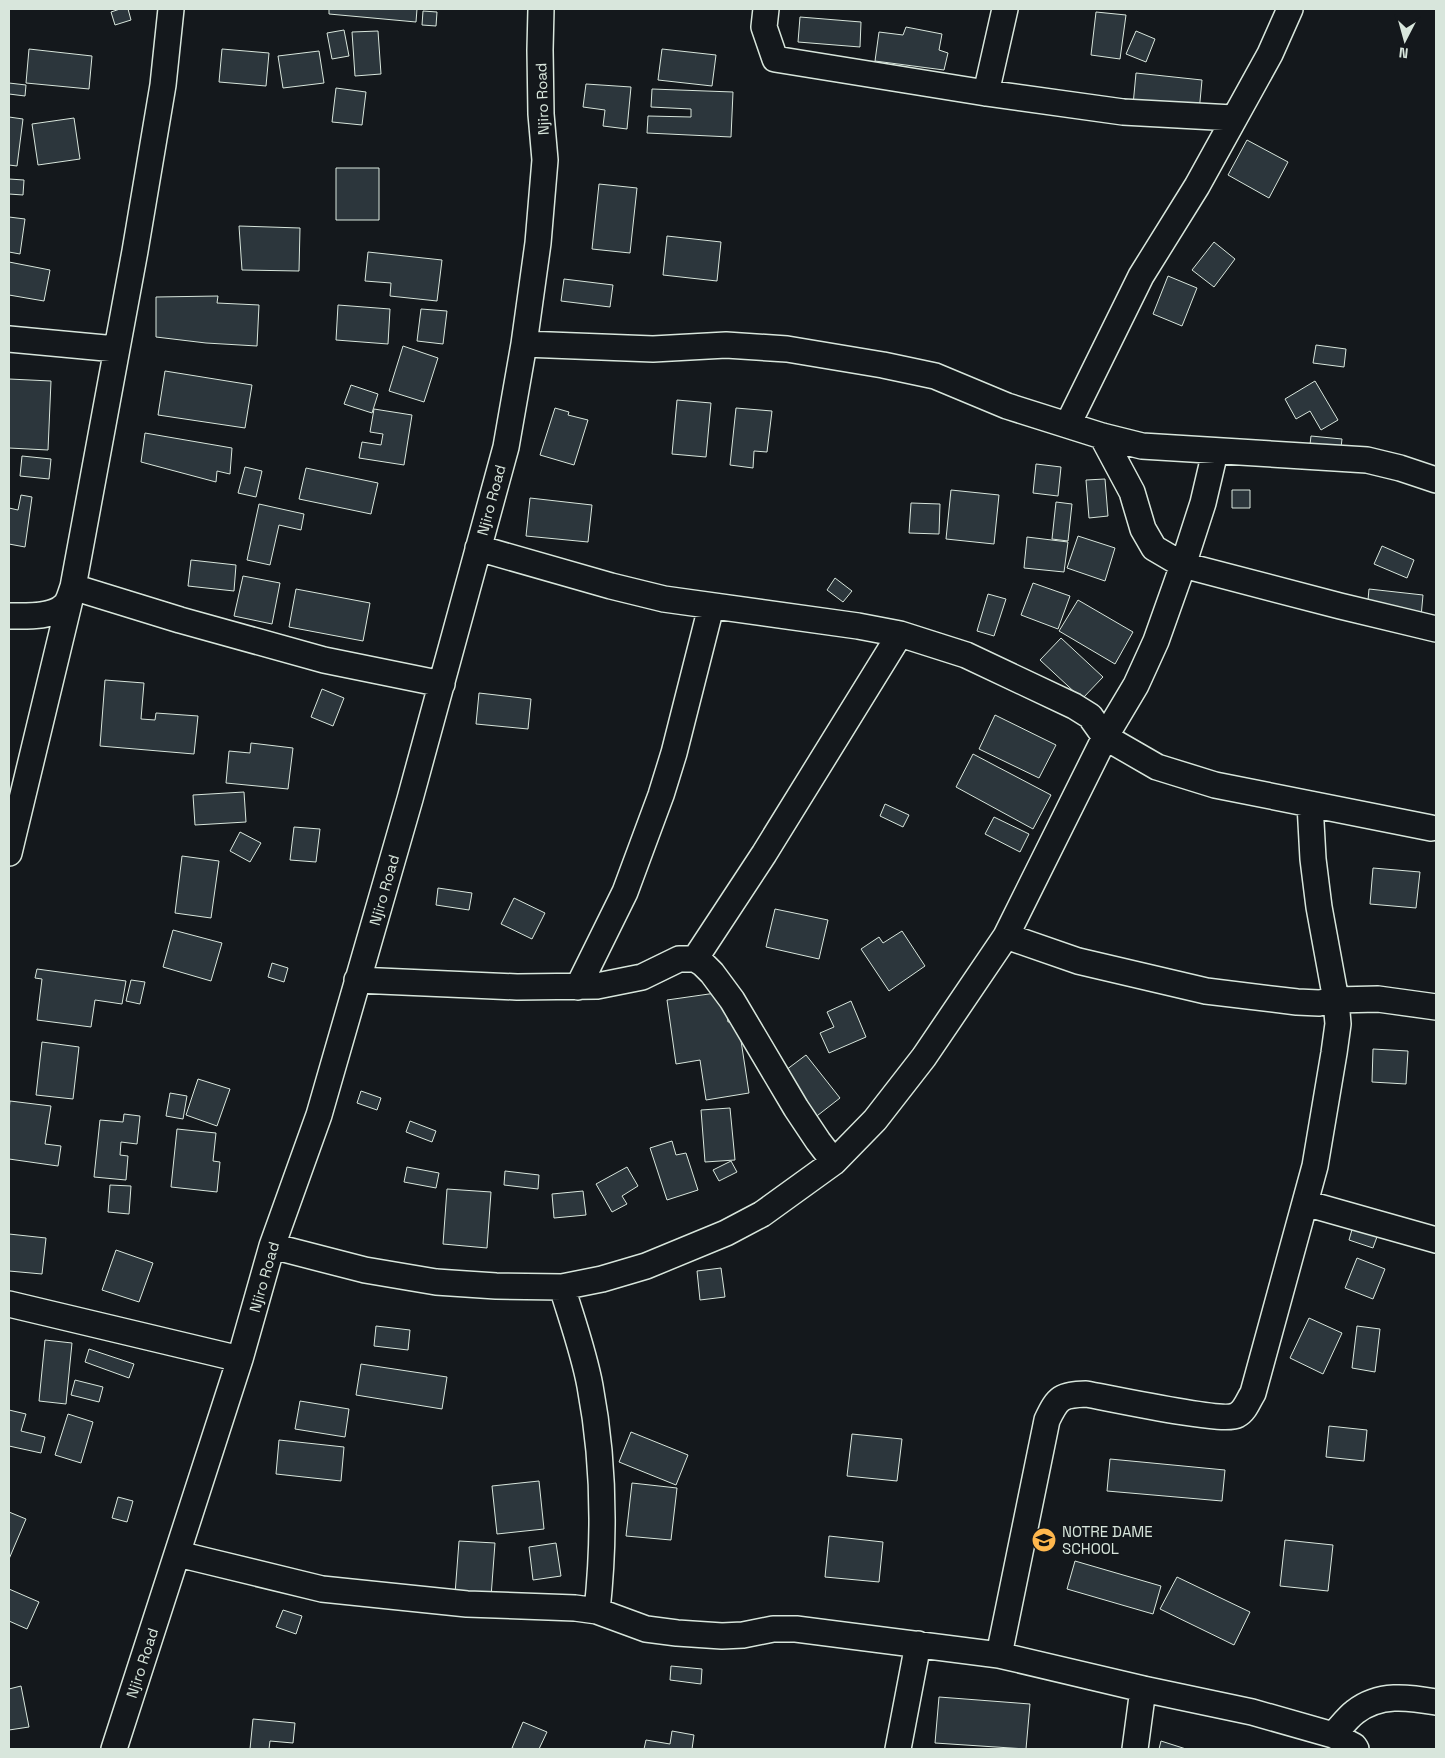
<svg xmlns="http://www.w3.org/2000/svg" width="1445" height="1758" viewBox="0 0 1445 1758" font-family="'Space Grotesk',sans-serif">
<rect width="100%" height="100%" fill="#14181c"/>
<!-- building -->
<path fill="#2c363c" stroke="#d8e6dc" d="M 120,9 L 128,9 L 131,20 L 115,25 L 111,12 Z
M 329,9 L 417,9 L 416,22 L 329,14 Z
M 423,11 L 437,12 L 436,26 L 422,25 Z
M 1096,12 L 1126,15 L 1120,59 L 1091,55 Z
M 800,17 L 861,22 L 860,47 L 798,42 Z
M 906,27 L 942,34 L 939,50 L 948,53 L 944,70 L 875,61 L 879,32 L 903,35 Z
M 344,30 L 349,56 L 332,59 L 327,33 Z
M 378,31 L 381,74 L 355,76 L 352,32 Z
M 1136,31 L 1155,39 L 1146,62 L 1126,54 Z
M 29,49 L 92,56 L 89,89 L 26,83 Z
M 222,49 L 269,53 L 266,86 L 219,82 Z
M 662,49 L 716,55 L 712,86 L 658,80 Z
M 319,51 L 324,83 L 283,88 L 278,56 Z
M 1136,73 L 1202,80 L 1199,112 L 1133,105 Z
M 9,83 L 26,85 L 25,96 L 9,94 Z
M 586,84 L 631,87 L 627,129 L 603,126 L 605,110 L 583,107 Z
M 336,88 L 366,92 L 362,125 L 332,122 Z
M 652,89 L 733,92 L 731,137 L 647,133 L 648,116 L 691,117 L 691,109 L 651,107 Z
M 9,117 L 23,119 L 17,166 L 9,165 Z
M 74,118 L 80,159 L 38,165 L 32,124 Z
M 1247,140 L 1288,162 L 1269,198 L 1228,175 Z
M 336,168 L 379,168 L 379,220 L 336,220 Z
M 9,179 L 24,180 L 23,195 L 9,194 Z
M 599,184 L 637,188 L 630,253 L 592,249 Z
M 9,217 L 25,219 L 20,254 L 9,252 Z
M 239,226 L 300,228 L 299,271 L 242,270 Z
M 667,236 L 721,242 L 717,281 L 663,275 Z
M 1214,242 L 1235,259 L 1214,287 L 1192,270 Z
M 368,252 L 442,260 L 437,301 L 390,296 L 391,283 L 365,281 Z
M 9,262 L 50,270 L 44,301 L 9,295 Z
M 1168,276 L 1197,288 L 1182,326 L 1153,314 Z
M 564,279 L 613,285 L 610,307 L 561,301 Z
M 218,296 L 217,303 L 259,305 L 257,346 L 206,343 L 156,337 L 156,297 Z
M 338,305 L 390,309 L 388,344 L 336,340 Z
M 421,309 L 447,311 L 443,344 L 417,341 Z
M 1316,345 L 1346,349 L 1344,367 L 1313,363 Z
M 403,346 L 438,358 L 424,402 L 389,391 Z
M 165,371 L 252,385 L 245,428 L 158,415 Z
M 9,379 L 51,381 L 48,450 L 9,448 Z
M 1315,381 L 1338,420 L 1321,430 L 1310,411 L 1296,419 L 1285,399 Z
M 351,385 L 378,394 L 372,413 L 344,404 Z
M 677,400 L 711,403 L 706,457 L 672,454 Z
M 555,408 L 569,412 L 568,415 L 588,420 L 574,465 L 540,455 Z
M 736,408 L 772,411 L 767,452 L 754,451 L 753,468 L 730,465 Z
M 374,409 L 412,415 L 404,465 L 359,458 L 362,442 L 381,445 L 383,434 L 370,432 Z
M 145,433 L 232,448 L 230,474 L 217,471 L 216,482 L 141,462 Z
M 1311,436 L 1342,439 L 1340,456 L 1309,453 Z
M 22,456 L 51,459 L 49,479 L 20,476 Z
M 1036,464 L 1061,467 L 1058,496 L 1033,493 Z
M 245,467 L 262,471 L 256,497 L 238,493 Z
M 306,468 L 378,483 L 371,514 L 299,499 Z
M 1105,479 L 1108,516 L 1089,518 L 1086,480 Z
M 951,490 L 999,495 L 994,544 L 946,539 Z
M 1232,490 L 1250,490 L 1250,508 L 1232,508 Z
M 21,495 L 32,497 L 25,547 L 9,544 L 9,508 L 18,510 Z
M 530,498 L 592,505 L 588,542 L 526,536 Z
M 1056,502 L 1072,504 L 1068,541 L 1052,539 Z
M 911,503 L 940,504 L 939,534 L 909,533 Z
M 259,504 L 304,514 L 301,530 L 279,525 L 270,565 L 247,560 Z
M 1078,536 L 1115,548 L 1105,581 L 1067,568 Z
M 1027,537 L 1068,542 L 1064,572 L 1024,568 Z
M 1382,546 L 1414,560 L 1407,578 L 1374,564 Z
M 191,560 L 236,565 L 234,591 L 188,586 Z
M 243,576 L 280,583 L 272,624 L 234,616 Z
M 835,578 L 852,591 L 843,602 L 827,590 Z
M 1033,583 L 1070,596 L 1058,629 L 1021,615 Z
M 296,589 L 370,603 L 363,641 L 289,627 Z
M 1369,589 L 1423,595 L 1421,617 L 1367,611 Z
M 988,594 L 1006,599 L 994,636 L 977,631 Z
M 1078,600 L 1133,632 L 1115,664 L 1059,631 Z
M 1061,638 L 1103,677 L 1082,699 L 1040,660 Z
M 105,680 L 144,683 L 141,719 L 155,720 L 156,713 L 198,716 L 194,754 L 100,746 Z
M 322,689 L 344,698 L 333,726 L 311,717 Z
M 479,693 L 531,699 L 528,729 L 476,724 Z
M 995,715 L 1056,745 L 1039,778 L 979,749 Z
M 251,743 L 293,748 L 288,789 L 226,783 L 229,751 L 250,753 Z
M 973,754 L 1051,795 L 1033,829 L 956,787 Z
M 244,792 L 246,822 L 195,825 L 193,795 Z
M 885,804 L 909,815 L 903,827 L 880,816 Z
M 994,817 L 1029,834 L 1020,852 L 985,834 Z
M 294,827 L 320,829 L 316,862 L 290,860 Z
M 240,832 L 261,843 L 250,862 L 230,851 Z
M 182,856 L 219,861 L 211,918 L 175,913 Z
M 1373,868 L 1420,872 L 1416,908 L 1370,904 Z
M 438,888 L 472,893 L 469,910 L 436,905 Z
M 514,898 L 545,913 L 532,939 L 501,924 Z
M 775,909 L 828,920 L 819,959 L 766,947 Z
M 173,930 L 222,943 L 211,981 L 163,967 Z
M 902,931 L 925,966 L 889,991 L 861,949 L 879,937 L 883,943 Z
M 272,963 L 288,968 L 284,982 L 268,977 Z
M 37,969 L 126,981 L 122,1004 L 95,1000 L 91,1027 L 37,1020 L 42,979 L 35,978 Z
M 131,980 L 145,982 L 140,1004 L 126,1001 Z
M 723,992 L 728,1022 L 738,1021 L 749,1093 L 706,1100 L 700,1060 L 676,1064 L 667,1000 Z
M 851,1001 L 866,1037 L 829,1053 L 820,1033 L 834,1027 L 827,1012 Z
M 42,1042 L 79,1047 L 73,1099 L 36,1095 Z
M 1373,1049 L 1408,1051 L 1406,1084 L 1372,1082 Z
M 806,1055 L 840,1098 L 813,1119 L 778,1076 Z
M 198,1079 L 230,1089 L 217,1126 L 186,1115 Z
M 361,1091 L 381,1098 L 377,1110 L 357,1103 Z
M 170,1093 L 187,1096 L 183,1119 L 166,1116 Z
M 10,1101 L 51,1106 L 45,1144 L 61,1146 L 58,1166 L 9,1159 L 9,1111 Z
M 730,1108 L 735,1160 L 705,1162 L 701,1110 Z
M 124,1114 L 140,1116 L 137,1144 L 121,1142 L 120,1155 L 128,1156 L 126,1180 L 94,1177 L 100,1120 L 123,1122 Z
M 410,1121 L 436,1131 L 432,1142 L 406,1132 Z
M 177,1129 L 216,1133 L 213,1161 L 220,1162 L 217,1192 L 171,1187 Z
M 672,1141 L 676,1155 L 686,1153 L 698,1190 L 667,1200 L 650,1148 Z
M 731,1161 L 737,1172 L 719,1181 L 713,1170 Z
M 407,1167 L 439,1173 L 436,1188 L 404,1182 Z
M 627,1167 L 638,1186 L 622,1196 L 627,1204 L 612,1212 L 596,1184 Z
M 505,1171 L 539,1175 L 538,1189 L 504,1185 Z
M 110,1185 L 131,1186 L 129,1214 L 108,1212 Z
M 447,1189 L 491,1192 L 487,1248 L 443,1244 Z
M 583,1191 L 586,1215 L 554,1218 L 552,1194 Z
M 1353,1226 L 1378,1234 L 1373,1248 L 1349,1240 Z
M 9,1234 L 46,1238 L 42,1274 L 9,1271 Z
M 116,1250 L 153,1263 L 139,1302 L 102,1290 Z
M 1357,1258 L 1385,1269 L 1373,1299 L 1345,1288 Z
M 721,1268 L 725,1297 L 700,1300 L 697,1271 Z
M 1309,1318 L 1342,1333 L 1323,1374 L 1290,1358 Z
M 376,1326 L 410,1330 L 408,1350 L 374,1346 Z
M 1357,1326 L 1380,1329 L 1375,1372 L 1352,1368 Z
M 45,1340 L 72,1343 L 66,1404 L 39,1401 Z
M 89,1349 L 134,1364 L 129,1378 L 85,1362 Z
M 361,1364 L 447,1377 L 442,1409 L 356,1395 Z
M 75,1380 L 103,1387 L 99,1402 L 71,1395 Z
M 300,1401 L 349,1409 L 345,1437 L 295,1429 Z
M 9,1410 L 26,1414 L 21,1431 L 45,1437 L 41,1453 L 9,1446 Z
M 68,1414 L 93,1422 L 81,1463 L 55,1455 Z
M 1329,1426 L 1367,1430 L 1364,1461 L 1326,1457 Z
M 631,1432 L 688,1455 L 676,1485 L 619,1462 Z
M 852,1434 L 902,1439 L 897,1481 L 847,1476 Z
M 279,1440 L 344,1447 L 341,1481 L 276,1474 Z
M 1110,1459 L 1225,1470 L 1222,1501 L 1107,1491 Z
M 539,1481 L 544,1529 L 497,1534 L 492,1486 Z
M 632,1483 L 677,1488 L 671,1540 L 626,1536 Z
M 118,1497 L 133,1501 L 127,1522 L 112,1518 Z
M 9,1512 L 26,1519 L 9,1559 Z
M 829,1536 L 883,1542 L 879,1582 L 825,1577 Z
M 1285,1540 L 1333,1545 L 1328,1591 L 1280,1586 Z
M 459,1541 L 495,1543 L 491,1597 L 455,1594 Z
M 556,1543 L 561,1576 L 533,1580 L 529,1547 Z
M 1075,1561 L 1161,1586 L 1153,1614 L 1067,1589 Z
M 1177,1577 L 1250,1612 L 1234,1645 L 1160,1609 Z
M 9,1589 L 39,1602 L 27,1629 L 9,1621 Z
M 283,1610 L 302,1616 L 296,1634 L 276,1627 Z
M 671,1666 L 702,1669 L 701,1684 L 670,1680 Z
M 21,1686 L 29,1727 L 9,1730 L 9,1689 Z
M 939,1697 L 1030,1704 L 1026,1749 L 935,1743 Z
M 253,1719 L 295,1723 L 293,1743 L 270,1741 L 269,1749 L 250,1749 Z
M 523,1722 L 547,1732 L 539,1749 L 516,1749 L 512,1748 Z
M 672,1731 L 694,1735 L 692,1749 L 644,1749 L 646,1740 L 670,1744 Z
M 1161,1741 L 1186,1749 L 1159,1749 Z"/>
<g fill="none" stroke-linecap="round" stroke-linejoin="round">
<defs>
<path id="minor" d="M 766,9 L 764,27 L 775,59 L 986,93 L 1123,112 L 1233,118
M 986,93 L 1005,9
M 9,339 L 116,349
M 524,344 L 653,349 L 726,345 L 787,349 L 883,365 L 935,376 L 1007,406 L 1102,436 L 1142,446 L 1367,460 L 1400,468 L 1436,480
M 1068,424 L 1141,276 L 1197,186 L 1270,54 L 1290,9
M 1102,436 L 1132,492 L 1143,529 L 1154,548 L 1183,565 L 1340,606 L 1436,629
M 478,548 L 611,586 L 664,599 L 858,626 L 900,634 L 966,655 L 1074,706 L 1090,716 L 1105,737 L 1157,767 L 1215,785 L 1431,828
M 9,616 C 25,616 53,618 65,605 C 69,601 71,592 73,587 L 180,620 L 324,660 L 442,684
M 9,853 L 73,587 L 135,251 L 163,85 L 171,9
M 1006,936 L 1078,961 L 1206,991 L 1297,1002 L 1319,1003 L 1336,1000 L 1378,999 L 1436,1007
M 695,959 L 764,854 L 900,634
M 357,980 L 517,987 L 597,986 L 642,977 L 679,959 L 695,959 L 703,964 L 712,973 L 732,1000 L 796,1108 L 818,1141 L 834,1162
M 578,987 L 625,892 L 661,795 L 674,753 L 711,607
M 1305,1203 L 1436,1240
M 272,1246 L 365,1270 L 436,1282 L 496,1286 L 562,1287 L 602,1279 L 646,1266 L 726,1233 L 762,1214 L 834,1162 L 875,1120 L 924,1057 L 1006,936 L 1105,737 L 1136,685 L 1156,641 L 1183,565 L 1203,503 L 1215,452
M 562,1287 C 572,1320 584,1353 590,1386 C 604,1460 605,1536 597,1611
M 9,1304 L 240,1359
M 178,1554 L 322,1589 L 467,1604 L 575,1608 L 597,1611 L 646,1629 L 677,1633 L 722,1636 L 743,1635 L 773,1629 L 796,1629 L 999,1655 L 1143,1689 L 1252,1712 L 1333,1735 L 1354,1746 L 1356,1749
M 999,1655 L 1047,1420 C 1058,1397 1061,1395 1086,1394 C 1109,1398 1223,1423 1237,1415 C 1245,1411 1248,1401 1253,1393 L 1315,1166 L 1334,1053 L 1338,1024 L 1336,1000 L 1319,907 L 1313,859 L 1310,804
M 1333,1735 C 1340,1728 1347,1718 1355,1712 C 1379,1693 1408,1697 1436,1702
M 114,1749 L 240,1359 L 272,1246 L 319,1115 L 410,799 L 506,447 L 524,344 L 538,243 L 545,160 L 541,114 L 540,50 L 541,9
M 898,1749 L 918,1644
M 1135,1749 L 1143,1689"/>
</defs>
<!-- minor casing -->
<use href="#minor" stroke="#d8e6dc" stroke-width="28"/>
<!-- minor -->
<use href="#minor" stroke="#14181c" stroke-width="25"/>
</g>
<!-- icons -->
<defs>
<symbol id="school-disc" viewBox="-11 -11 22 22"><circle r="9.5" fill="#ffb74d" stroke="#14181c"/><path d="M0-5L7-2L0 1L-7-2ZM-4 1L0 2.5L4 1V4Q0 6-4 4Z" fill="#111"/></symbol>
</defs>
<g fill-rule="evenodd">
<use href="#school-disc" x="1030" y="1526" width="28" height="28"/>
</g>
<g text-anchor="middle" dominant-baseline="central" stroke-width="4" stroke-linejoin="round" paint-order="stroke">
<!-- street labels -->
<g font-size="15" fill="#d8e6dc" stroke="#14181c">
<text transform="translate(542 99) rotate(-92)">Njiro Road</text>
<text transform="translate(491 500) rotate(-75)">Njiro Road</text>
<text transform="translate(384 890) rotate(-74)">Njiro Road</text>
<text transform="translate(264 1277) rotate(-74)">Njiro Road</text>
<text transform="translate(142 1663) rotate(-72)">Njiro Road</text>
</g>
<!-- poi labels -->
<g font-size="15" fill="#d8e6dc" stroke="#14181c" text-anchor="start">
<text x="1062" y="1531">NOTRE DAME<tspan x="1062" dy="17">SCHOOL</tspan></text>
</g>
</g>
<!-- border -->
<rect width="1445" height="1758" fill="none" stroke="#d8e6dc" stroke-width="20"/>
<!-- north arrow -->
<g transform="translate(1405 40) rotate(186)" stroke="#14181c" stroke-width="4" paint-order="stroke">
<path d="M0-4L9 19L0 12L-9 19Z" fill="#d8e6dc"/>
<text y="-8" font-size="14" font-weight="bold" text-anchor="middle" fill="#d8e6dc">N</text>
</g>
</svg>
